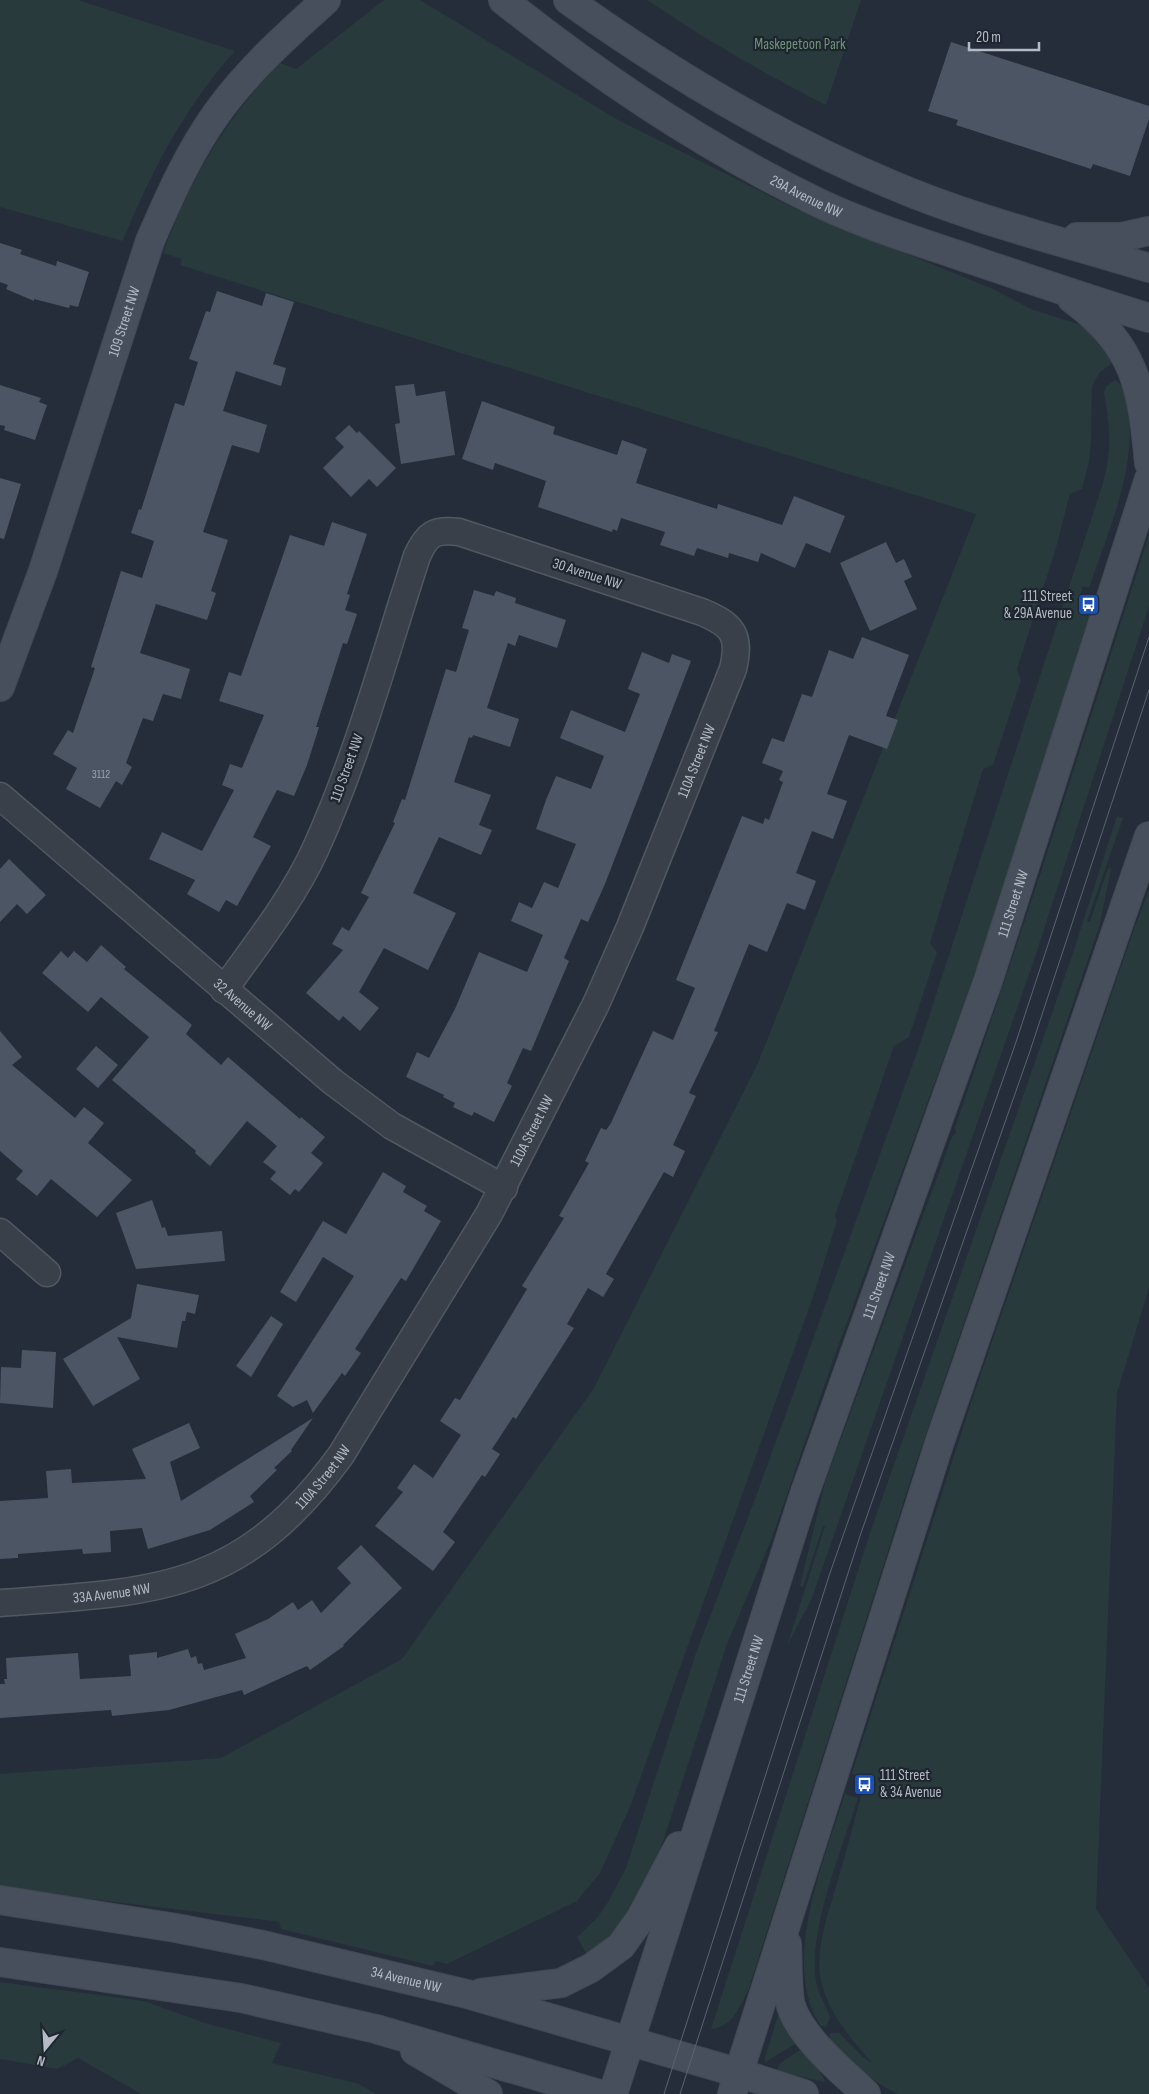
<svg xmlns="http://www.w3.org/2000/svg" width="1149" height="2094" viewBox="0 0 1149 2094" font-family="'Sofia Sans Condensed',sans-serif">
<rect width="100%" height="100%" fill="#252d3a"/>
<!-- green -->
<path fill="#283a3c" d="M 0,0 L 78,0 L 235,51 C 185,107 151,171 123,241 L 0,207 Z
M 384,0 L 420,0 L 618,120 L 792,207 L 993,289 L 1031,309 L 1087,327 L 1097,335 L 1114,362 L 1099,373 L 1092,386 L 1091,440 L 1089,462 L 1082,489 L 1070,494 L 1056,548 L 1017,669 L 1021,680 L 993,765 L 983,769 L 930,943 L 937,952 L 909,1037 L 894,1046 L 835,1216 L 837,1221 L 813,1297 L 630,1807 L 600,1873 L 577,1901 L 447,1964 L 436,1961 L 433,1966 L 281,1929 L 279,1922 L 273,1921 L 0,1888 L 0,1774 L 221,1758 L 402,1659 L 594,1388 L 758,1063 L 976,514 L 180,265 L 182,259 L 163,253 C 189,181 226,118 280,63 L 296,69 Z
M 647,0 L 861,0 L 826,105 C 764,74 705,39 647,0 Z
M 1115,380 C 1117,382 1121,384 1123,387 C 1127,394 1128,405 1129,413 C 1135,473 1108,532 1089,588 L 1083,586 L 1078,600 L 1094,607 L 1082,639 L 979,962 L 832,1363 L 772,1538 L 727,1644 L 654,1869 L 626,1923 L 593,1954 L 586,1953 L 577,1937 L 597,1918 L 608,1902 L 626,1868 L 696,1653 L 755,1499 L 919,1047 L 1102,486 C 1113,447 1110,431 1104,392 L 1106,387 Z
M 1149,535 L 1149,606 L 1035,957 L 812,1598 L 787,1646 L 825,1526 L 823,1526 L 803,1587 L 800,1586 L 825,1482 L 952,1137 L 956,1133 L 955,1128 L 1040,875 Z
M 1117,816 L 1123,818 L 1087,921 L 1090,922 L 1108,868 L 1111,869 L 1100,924 L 913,1472 L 749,1988 C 741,2005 732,2028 711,2029 L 870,1533 L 1072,956 Z
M 1149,891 L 1149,1288 L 1117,1393 L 1096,1909 L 1149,1988 L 1149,2094 L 897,2094 C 870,2080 850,2062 829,2041 L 830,2033 L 839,2033 L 862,2056 L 874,2065 C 854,2042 830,2016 822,1985 C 813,1951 830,1909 839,1876 C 848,1846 856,1815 864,1784 L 852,1773 L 972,1400 L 1135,926 Z
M 845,1794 L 858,1798 C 842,1849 808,1930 816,1982 C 818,1995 827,2005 830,2018 L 826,2027 L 820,2025 C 780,1962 825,1858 845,1794 Z
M 0,1982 L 144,2001 L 208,2024 L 281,2043 L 272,2063 L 359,2084 L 376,2094 L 141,2094 L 78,2058 L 57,2069 L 0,2059 Z
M 780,2009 L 797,2043 L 765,2062 L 765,2057 Z
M 800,2050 L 809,2052 L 825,2081 L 824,2082 L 777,2071 L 779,2064 Z"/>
<!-- building -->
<path fill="#4b5563" d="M 951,42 L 1149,106 L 1149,119 L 1130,176 L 1093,164 L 1091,169 L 956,125 L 958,120 L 928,111 Z
M 0,243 L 22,250 L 20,254 L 56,266 L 57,261 L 89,272 L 78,307 L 70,305 L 69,308 L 34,299 L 34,301 L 6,289 L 8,285 L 0,282 Z
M 217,291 L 262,306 L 266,293 L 294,302 L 273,364 L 286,368 L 281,386 L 236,371 L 223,411 L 267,425 L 259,453 L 232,445 L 203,532 L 228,540 L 211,591 L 216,593 L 207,620 L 156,604 L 140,653 L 190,669 L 181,699 L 163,694 L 153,721 L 143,718 L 126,763 L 132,767 L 122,785 L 116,781 L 100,808 L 66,789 L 77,768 L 53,754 L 68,730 L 73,733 L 95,668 L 91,667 L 121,571 L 142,578 L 154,541 L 131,533 L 139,509 L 141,510 L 175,403 L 184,406 L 198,362 L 189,359 L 206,311 L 210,312 Z
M 414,384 L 416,396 L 445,391 L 455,455 L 401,464 L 395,424 L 400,423 L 395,386 Z
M 0,385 L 41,398 L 39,402 L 47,405 L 35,440 L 4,430 L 5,426 L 0,425 Z
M 482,401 L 555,427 L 553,434 L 617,455 L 622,440 L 647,449 L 636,483 L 717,509 L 718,504 L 782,525 L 794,496 L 845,516 L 830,553 L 806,543 L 795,568 L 761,553 L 758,562 L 729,553 L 728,558 L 697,548 L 694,556 L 660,545 L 665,532 L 621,518 L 617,531 L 613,529 L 612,532 L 538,507 L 546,481 L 495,463 L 493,470 L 462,459 Z
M 349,425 L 357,433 L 359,431 L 396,468 L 377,487 L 369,479 L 351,497 L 323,468 L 344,447 L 335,438 Z
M 0,478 L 21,484 L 4,539 L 0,538 Z
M 332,522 L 367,534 L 347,594 L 350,595 L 345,610 L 357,614 L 347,644 L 343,643 L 316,727 L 319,727 L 307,765 L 294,796 L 277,790 L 253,837 L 271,846 L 237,906 L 226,900 L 219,912 L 187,894 L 195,880 L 149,859 L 162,832 L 202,851 L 234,790 L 222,785 L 230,764 L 242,768 L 264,715 L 219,701 L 229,672 L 241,676 L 290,535 L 324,546 Z
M 886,542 L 896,563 L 904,559 L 912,577 L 904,581 L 917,609 L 870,631 L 840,563 Z
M 474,590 L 494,596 L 496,591 L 516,598 L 515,603 L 566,620 L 557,648 L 519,635 L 515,646 L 508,643 L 487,708 L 519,719 L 510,747 L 473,735 L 472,738 L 469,737 L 454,782 L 491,795 L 479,825 L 492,830 L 481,855 L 439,837 L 413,893 L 456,913 L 428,970 L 384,948 L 359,992 L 379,1008 L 360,1031 L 343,1016 L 339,1021 L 306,993 L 343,950 L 332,944 L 342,927 L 349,931 L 369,897 L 361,893 L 395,823 L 393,822 L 402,799 L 405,800 L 446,669 L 456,672 L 469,630 L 462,628 Z
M 862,637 L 909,655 L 886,716 L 898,720 L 887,749 L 849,735 L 827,794 L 847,801 L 833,839 L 812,831 L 796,873 L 816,881 L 805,910 L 787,903 L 767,952 L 749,944 L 714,1031 L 718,1032 L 689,1093 L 696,1096 L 673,1145 L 685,1151 L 673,1177 L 664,1172 L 606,1274 L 614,1279 L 603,1297 L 588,1288 L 567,1324 L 574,1328 L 516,1419 L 513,1417 L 492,1449 L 500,1454 L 485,1477 L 482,1475 L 443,1532 L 455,1542 L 433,1571 L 375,1526 L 403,1492 L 397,1488 L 414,1464 L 433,1478 L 461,1435 L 440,1421 L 455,1398 L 460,1400 L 527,1289 L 522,1286 L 564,1218 L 559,1216 L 589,1163 L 585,1161 L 601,1128 L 606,1130 L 611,1123 L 653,1031 L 673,1040 L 695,988 L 676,980 L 742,816 L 763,824 L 765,818 L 769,820 L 783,782 L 779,780 L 783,771 L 762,763 L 772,738 L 784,742 L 802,694 L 812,697 L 829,650 L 853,659 Z
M 642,652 L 669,663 L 672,654 L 691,661 L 605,884 L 588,922 L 581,919 L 564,958 L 569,961 L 531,1051 L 523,1048 L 507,1083 L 512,1086 L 494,1122 L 474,1112 L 472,1116 L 453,1107 L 455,1103 L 443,1097 L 444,1095 L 406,1077 L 417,1052 L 429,1058 L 455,1009 L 479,952 L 527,972 L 543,935 L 511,921 L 519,902 L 532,908 L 544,882 L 558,888 L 576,844 L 536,829 L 546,800 L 556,776 L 591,789 L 604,756 L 560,738 L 571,710 L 625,732 L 640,694 L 628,689 Z
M 9,859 L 46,895 L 27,914 L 17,904 L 0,922 L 0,869 Z
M 101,945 L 126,967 L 124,969 L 192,1025 L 186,1034 L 221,1065 L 228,1057 L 300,1119 L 301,1117 L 325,1137 L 311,1153 L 323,1163 L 299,1192 L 295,1189 L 290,1195 L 270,1179 L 276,1172 L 263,1162 L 277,1146 L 247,1121 L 210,1166 L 195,1153 L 196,1151 L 112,1080 L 149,1037 L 101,997 L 88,1012 L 42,973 L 61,951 L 68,958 L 74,951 L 87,962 Z
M 0,1031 L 22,1057 L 12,1065 L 75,1118 L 84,1107 L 104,1123 L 88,1143 L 132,1180 L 97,1217 L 51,1179 L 37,1196 L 16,1179 L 23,1171 L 0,1151 Z
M 96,1046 L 118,1065 L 98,1088 L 76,1069 Z
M 383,1172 L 406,1186 L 403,1192 L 427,1206 L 424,1211 L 441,1221 L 406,1281 L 401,1278 L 355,1349 L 361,1353 L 345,1376 L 342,1373 L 313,1413 L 307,1400 L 293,1407 L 277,1396 L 354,1276 L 323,1257 L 296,1302 L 280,1292 L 323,1221 L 346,1234 Z
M 152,1200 L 162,1228 L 165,1227 L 168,1236 L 222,1231 L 225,1261 L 136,1269 L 116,1213 Z
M 137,1284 L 199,1295 L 195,1314 L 187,1312 L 185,1321 L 182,1321 L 177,1348 L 117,1337 L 140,1379 L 93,1406 L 63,1359 L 131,1318 Z
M 271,1316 L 283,1324 L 251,1377 L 236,1366 Z
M 22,1350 L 56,1352 L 53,1408 L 0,1403 L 1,1367 L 21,1368 Z
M 313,1418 L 291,1450 L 292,1451 L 274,1468 L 277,1470 L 250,1496 L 254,1502 L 210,1530 L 148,1549 L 142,1528 L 110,1531 L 111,1552 L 83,1554 L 82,1549 L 18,1554 L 18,1558 L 0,1559 L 0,1501 L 48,1498 L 46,1471 L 71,1469 L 72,1483 L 146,1479 L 132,1449 L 189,1423 L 200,1448 L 170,1462 L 181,1501 Z
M 361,1545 L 402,1588 L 343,1645 L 344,1646 L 310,1670 L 307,1666 L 244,1695 L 242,1690 L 169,1710 L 112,1716 L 111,1710 L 0,1718 L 0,1684 L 5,1684 L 4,1679 L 7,1679 L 6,1658 L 78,1653 L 80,1679 L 131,1676 L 129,1655 L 157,1652 L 157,1658 L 188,1649 L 191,1658 L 196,1656 L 198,1664 L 202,1663 L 204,1670 L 246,1658 L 235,1634 L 268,1619 L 293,1602 L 298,1610 L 312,1600 L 321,1613 L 351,1583 L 337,1568 Z"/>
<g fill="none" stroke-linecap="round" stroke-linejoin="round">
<defs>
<g id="street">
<path id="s1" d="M 0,796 L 333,1082 L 392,1126 L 504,1188"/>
<path d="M 0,1232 L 47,1273"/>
<path id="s2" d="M 0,1603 C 156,1592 241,1592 341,1455 L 489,1214 L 596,1004 L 630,927 L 733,669 C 741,635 733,625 702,612 L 459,532 C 434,529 427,534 417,556 C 385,654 358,756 315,850 C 292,900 255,946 224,990"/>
</g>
<g id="secondary">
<path id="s3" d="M 503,0 C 602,79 707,149 821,204 C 864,224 910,239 955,254 C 1020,276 1084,298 1149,318"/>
<path d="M 568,0 C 669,72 775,136 890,184 C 971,219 1064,242 1149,268"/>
<path d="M 1077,237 L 1122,237 L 1149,231"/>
<path d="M 1072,299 C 1137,347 1142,389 1149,463"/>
<path id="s4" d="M 0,687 L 43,571 L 150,241 C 169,197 189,152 217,113 C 248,70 287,35 326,0"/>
<path id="s5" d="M 0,1900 L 176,1928 L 263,1945 L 471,1995 L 739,2073 L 804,2094"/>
<path d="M 787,1944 C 788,1960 787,1992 791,2006 C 802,2039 841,2070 866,2094"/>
<path d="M 0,1962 L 241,1998 L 376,2029 L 599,2094"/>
<path d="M 481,1993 L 561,1983 L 591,1968 L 621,1946 L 641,1918 L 679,1846"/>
<path d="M 415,2051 L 488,2094"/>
<path id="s6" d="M 613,2094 L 804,1495 L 988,981 L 1149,479"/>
<path d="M 732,2094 L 939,1444 L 1149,836"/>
</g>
</defs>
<!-- street casing -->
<use href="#street" stroke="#515862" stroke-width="29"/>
<!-- secondary casing -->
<use href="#secondary" stroke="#424953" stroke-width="30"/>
<!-- street -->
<use href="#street" stroke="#39404a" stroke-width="26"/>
<!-- secondary -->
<use href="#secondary" stroke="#474f5d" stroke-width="28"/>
<!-- tram -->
<path stroke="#5b6371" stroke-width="1" d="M 664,2094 L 830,1573 L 1015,1045 L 1149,637
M 680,2094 L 861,1533 L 1030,1051 L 1149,690"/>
</g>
<!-- icons -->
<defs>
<symbol id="bus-square" viewBox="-11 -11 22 22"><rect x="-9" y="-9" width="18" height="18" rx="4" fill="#1a4fb4" stroke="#1e252f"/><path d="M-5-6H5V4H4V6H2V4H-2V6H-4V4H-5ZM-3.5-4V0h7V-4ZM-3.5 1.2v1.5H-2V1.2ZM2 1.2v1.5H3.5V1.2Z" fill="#fff"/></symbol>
</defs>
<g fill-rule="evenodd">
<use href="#bus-square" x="1076" y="592" width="25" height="25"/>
<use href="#bus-square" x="852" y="1772" width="25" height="25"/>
</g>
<g text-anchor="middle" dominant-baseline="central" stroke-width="4.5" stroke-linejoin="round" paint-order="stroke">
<!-- number labels -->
<g font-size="12" fill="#9aa2ad">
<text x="101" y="774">3112</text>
</g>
<!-- park labels -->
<g font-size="15" fill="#6d9577" stroke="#1e252f">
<text x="800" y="44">Maskepetoon Park</text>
</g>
<!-- street labels -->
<g font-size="15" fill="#b4bbc6" stroke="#1e252f">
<text stroke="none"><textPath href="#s3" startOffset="362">29A Avenue NW</textPath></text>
<text stroke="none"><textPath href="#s4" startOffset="386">109 Street NW</textPath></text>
<text transform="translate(587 574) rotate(18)">30 Avenue NW</text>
<text stroke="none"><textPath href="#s2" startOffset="1171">110A Street NW</textPath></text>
<text transform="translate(347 768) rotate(-70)">110 Street NW</text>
<text stroke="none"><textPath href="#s6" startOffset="1256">111 Street NW</textPath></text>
<text stroke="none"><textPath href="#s1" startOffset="320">32 Avenue NW</textPath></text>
<text stroke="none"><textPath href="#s2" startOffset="766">110A Street NW</textPath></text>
<text stroke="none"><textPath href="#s6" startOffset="851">111 Street NW</textPath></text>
<text stroke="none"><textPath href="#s2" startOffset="361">110A Street NW</textPath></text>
<text stroke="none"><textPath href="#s2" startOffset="112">33A Avenue NW</textPath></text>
<text stroke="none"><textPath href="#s6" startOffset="446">111 Street NW</textPath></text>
<text stroke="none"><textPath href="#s5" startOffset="414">34 Avenue NW</textPath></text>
</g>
<!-- poi labels -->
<g font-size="15" fill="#b4bbc6" stroke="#1e252f" text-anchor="end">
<text x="1072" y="596">111 Street<tspan x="1072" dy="17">&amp; 29A Avenue</tspan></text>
<text x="880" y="1775" text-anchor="start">111 Street<tspan x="880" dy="17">&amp; 34 Avenue</tspan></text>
</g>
</g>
<!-- north arrow -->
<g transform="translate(45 2049) rotate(198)" stroke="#1e252f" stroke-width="4" paint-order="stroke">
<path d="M0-4L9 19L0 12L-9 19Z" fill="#b4bbc6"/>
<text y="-8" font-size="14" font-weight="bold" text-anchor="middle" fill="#b4bbc6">N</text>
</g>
<!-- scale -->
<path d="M969 42v8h70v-8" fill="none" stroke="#b4bbc6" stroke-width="2.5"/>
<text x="976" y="42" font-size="15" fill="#b4bbc6" stroke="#1e252f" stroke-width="4" paint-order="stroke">20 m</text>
</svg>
